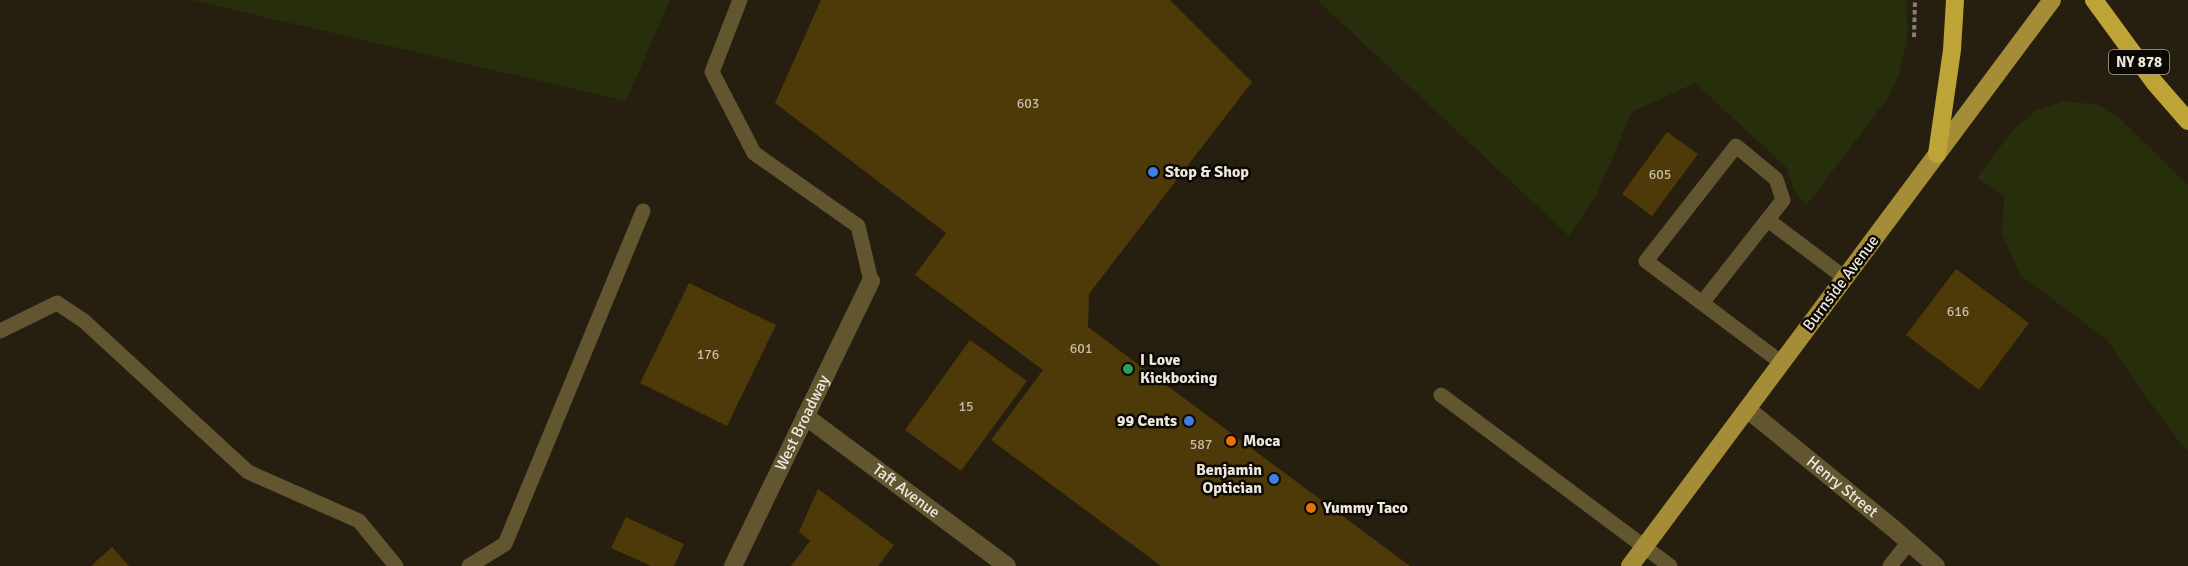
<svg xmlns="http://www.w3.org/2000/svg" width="2188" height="566" viewBox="0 0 2188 566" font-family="Signika,sans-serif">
<rect width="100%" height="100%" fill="#261e0e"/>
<!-- green -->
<path fill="#272e0b" d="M 191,0 L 670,0 L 626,101 Z
M 1317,0 L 1906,0 L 1908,34 L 1899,75 L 1888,98 L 1806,206 L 1794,190 L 1787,168 L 1695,83 L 1632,112 L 1597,194 L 1569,236 Z
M 2064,101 L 2099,105 L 2119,118 L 2188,185 L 2188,451 L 2180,443 L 2147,398 L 2107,340 L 2020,275 L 2002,234 L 2004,196 L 1977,178 L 2012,131 L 2036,110 Z"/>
<!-- building -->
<path fill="#4e3908" d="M 821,0 L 1170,0 L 1252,82 L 1089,294 L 1088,327 L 1410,566 L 1161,566 L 991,440 L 1043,370 L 915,275 L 946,233 L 775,103 Z
M 1667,132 L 1698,154 L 1652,216 L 1622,194 Z
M 1956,269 L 2029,323 L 1979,390 L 1906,335 Z
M 689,283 L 776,325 L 727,426 L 640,383 Z
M 970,340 L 1027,381 L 961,471 L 905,430 Z
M 818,489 L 894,545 L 878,566 L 791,566 L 810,541 L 799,532 Z
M 626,517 L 684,544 L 674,566 L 651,566 L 611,548 Z
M 112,547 L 129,566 L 91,566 Z"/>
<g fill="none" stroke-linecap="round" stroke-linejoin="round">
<!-- path -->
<path stroke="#878174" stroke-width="4" stroke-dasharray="4.5 3" stroke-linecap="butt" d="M 1914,37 L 1915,0"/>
<!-- lane -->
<path stroke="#615630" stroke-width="15" d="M 740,0 L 712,72 L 754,153 L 858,226 L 871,281
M 1768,220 L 1845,278
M 1702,303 L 1783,200 L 1776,179 L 1736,146 L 1646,261 L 1782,363
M 0,331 L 57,303 L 84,321 L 248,472 L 359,521 L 396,566
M 1441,395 L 1670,566
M 469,566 L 505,544 L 643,211
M 1890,566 L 1909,542"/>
<!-- street -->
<g stroke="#615630" stroke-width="18">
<path id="s1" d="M 1747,409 L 1894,529 L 1936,566"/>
<path id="s2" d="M 805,416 L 1007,566"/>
<path id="s3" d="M 733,566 L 871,281"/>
</g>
<!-- primary -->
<path stroke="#a48d36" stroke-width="18" d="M 1630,566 L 2052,0"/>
<!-- highway -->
<path stroke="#bea336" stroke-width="18" d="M 2094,0 L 2154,82 L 2188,121
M 1937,154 L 1952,50 L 1955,0"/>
</g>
<!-- markers -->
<g fill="#3f7fe0" stroke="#0c0904" stroke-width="2">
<circle cx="1153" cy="172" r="6"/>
<circle cx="1189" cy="421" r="6"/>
<circle cx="1274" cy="479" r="6"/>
</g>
<circle fill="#2e9e5b" stroke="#0c0904" stroke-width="2" cx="1128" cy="369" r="6"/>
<g fill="#e8710a" stroke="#0c0904" stroke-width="2">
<circle cx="1231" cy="441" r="6"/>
<circle cx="1311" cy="508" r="6"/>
</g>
<g text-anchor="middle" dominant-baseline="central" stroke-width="5" stroke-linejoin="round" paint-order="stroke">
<!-- number labels -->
<g font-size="14" fill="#c5bca8">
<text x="1028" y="103">603</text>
<text x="1660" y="174">605</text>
<text x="1958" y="311">616</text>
<text x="1081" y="348">601</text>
<text x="708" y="354">176</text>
<text x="966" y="406">15</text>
<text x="1201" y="444">587</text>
</g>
<!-- shield labels -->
<rect fill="#0c0904" stroke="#aaa59d" stroke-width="1.5" x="2109" y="50" width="60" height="24" rx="4.5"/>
<g font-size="15" font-weight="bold" fill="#ede8de">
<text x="2139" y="62">NY 878</text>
</g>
<!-- poi labels -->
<g font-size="16" font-weight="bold" fill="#ede8de" stroke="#0c0904" text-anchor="start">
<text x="1165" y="172">Stop &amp; Shop</text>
<text x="1140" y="360">I Love<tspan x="1140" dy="18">Kickboxing</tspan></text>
<text x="1177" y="421" text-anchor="end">99 Cents</text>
<text x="1243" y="441">Moca</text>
<text x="1262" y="470" text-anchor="end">Benjamin<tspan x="1262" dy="18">Optician</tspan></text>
<text x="1323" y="508">Yummy Taco</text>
</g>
<!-- street labels -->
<g font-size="16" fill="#ede8de" stroke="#0c0904">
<text transform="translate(1841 283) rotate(-53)">Burnside Avenue</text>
<text stroke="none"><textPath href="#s3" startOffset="159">West Broadway</textPath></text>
<text stroke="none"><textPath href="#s1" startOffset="123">Henry Street</textPath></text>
<text stroke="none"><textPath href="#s2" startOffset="126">Taft Avenue</textPath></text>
</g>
</g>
</svg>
